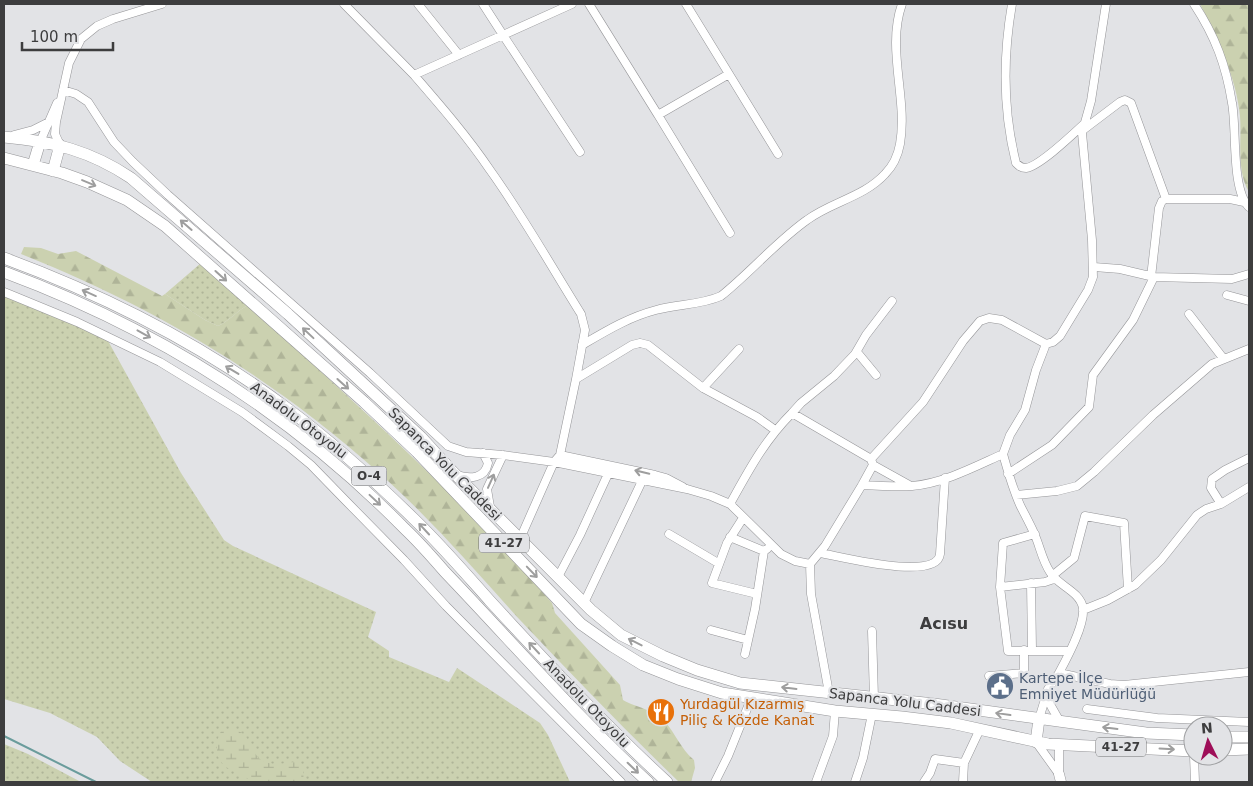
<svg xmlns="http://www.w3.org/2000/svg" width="1253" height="786" viewBox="0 0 1253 786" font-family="'DejaVu Sans',sans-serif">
<defs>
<pattern id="grass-dots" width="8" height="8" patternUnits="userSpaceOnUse" patternTransform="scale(1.25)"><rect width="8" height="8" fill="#cbd1b0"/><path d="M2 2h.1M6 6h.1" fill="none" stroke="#afb498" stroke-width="1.8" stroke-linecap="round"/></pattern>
<pattern id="forest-firs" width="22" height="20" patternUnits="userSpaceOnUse" patternTransform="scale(1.25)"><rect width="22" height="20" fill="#cbd1b0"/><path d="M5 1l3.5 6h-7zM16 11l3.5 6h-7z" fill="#afb498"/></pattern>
<pattern id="wetland-marsh" width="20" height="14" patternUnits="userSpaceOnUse" patternTransform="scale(1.25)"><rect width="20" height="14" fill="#cbd1b0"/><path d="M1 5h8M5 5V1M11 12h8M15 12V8" fill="none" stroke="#afb498"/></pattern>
</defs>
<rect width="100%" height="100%" fill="#e2e3e6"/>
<!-- grass -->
<path fill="url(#grass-dots)" d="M 201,263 L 248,305 C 237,311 229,321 218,326 L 205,320 L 165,294 Z
M 4,295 L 107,339 L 181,473 L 224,540 L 233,546 L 376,612 L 368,637 L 389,651 L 389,657 L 449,682 L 457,668 L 540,723 L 548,735 L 570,782 L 152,782 L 120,761 L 97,737 L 50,713 L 4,699 Z
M 4,744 L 28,754 L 81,782 L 4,782 Z"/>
<!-- forest -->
<path fill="url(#forest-firs)" d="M 1200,4 L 1249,4 L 1249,192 C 1236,170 1242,141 1240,116 C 1237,80 1217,36 1200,4 Z
M 24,247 L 41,248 L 58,254 L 76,251 L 162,296 L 165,294 L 205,320 L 218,326 C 229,321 237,311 248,305 C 353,401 459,495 552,603 L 555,613 L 620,685 L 623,700 C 637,708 654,709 665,722 C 676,734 680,748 694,760 L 695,768 L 691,782 L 679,782 C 625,730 572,675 520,620 C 474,569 429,517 378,472 C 269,375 156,308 21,254 Z"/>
<!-- wetland -->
<path fill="url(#wetland-marsh)" d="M 232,728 C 237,730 242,732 246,737 C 256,751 254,763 276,764 C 283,764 290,762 297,762 C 304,768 304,773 303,782 L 254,782 L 224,766 L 217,755 L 217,741 L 221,731 Z"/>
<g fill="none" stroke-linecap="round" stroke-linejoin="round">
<!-- stream -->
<path stroke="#6a9c9c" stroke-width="2" d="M 4,736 L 96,782"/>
<defs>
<path id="minor" d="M 344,4 L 414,75
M 418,4 L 459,55
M 483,4 L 503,35 L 572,4
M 589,4 L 658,115 L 729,74 L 686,4
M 1012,4 C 1003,56 1003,111 1016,163 C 1019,166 1021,168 1026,168 C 1040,166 1073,134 1085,123
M 1194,4 C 1215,36 1226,65 1232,103 C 1237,128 1231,190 1249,207
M 729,74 L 778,154
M 63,90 L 76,94 L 88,102 L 114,142 L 133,162 L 168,195 L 370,373 L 448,446 L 466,452 L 503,455 L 554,462 L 687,489 L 711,496 L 730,504 L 781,554 L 795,561 L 810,564
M 658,115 L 730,233
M 1083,130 L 1120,102 L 1125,100 L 1131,103 L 1166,199
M 14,135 L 33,130 L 49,122
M 40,142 L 57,103
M 60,145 L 55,134 L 56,122 L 69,63 L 81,39 L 97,26 L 113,19 L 162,4
M 1094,267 L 1120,269 L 1154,277
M 1151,277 L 1159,208 L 1162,201 L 1166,199 L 1230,199 L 1244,202
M 4,292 L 77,322 L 160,362 L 242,412 L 288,446 L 311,465 L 346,501 L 404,560 L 446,606 L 621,782
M 1227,295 L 1249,301
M 1189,314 L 1223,358
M 582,345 C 606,331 629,317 656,310 C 678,304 701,305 721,296 C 751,272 776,242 807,220 C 831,202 864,197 885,174 C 893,166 898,155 900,144 C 908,98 886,49 902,4
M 857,352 L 876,375
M 576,379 L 585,330 L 581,314 C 551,266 523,216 490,170 C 467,136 440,105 414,75 L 503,35 L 580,152
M 703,388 L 739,349
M 792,413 L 801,403 L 834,376 L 855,354 L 866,335 L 892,301
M 1003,454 L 1010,435 L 1025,410 L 1036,370 L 1046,344
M 560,455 L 655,475 L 666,478 L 683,487
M 873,465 L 909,485
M 1008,474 L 1052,445 L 1089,407 L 1093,375 L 1133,320 L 1154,277 L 1232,279 L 1249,274
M 457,475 C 470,479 485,479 488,463 L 483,453
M 862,485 C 879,486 896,487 912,486 C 944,483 974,467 1003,454 C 1008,472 1013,489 1020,505 C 1025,515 1030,524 1034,533 C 1040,546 1042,560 1050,572 C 1058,586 1080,591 1083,608 C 1085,625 1067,658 1059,673
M 1016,495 L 1057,491 L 1077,486 L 1094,472 L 1153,415 L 1212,364 L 1249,349
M 730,504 C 749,470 764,441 792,413 L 871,459
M 1221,504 L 1211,488 L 1212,479 L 1225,470 L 1249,458
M 490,507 L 487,489 L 503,455
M 743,518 L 727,543 L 712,583 L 757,594
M 669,534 L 718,563
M 730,537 L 764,551 L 767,549
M 520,539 L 554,462 L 560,455 L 576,379 L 632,345 L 640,343 L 648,345 L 703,388 L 757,417 L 775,430
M 820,553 C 839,556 937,582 940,554 L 945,478
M 1052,576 L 1074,558 L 1085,516 L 1124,523 L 1128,589
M 558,577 L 580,535 L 608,474
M 1054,579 L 1045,582 L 1000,587 L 1008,651 L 1070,651
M 1031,583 L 1032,650
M 1000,587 L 1003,543 L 1035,534
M 584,603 L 642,481
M 1083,610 L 1108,600 L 1135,585 L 1161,560 L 1197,515 L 1206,509 L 1221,504 L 1249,487
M 711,630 L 748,640
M 872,631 L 874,698
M 745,654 L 755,609 L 764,551
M 989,676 L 1024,673 L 1024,650
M 1048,691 L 1051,706 L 1060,722
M 829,693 L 811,594 L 810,564 L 825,546 L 862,485 L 873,465 L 871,459 L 923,402 L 963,341 L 980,321 L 989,318 L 1002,320 L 1046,344 L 1053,342 L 1060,336 L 1088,290 L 1093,277 L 1092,240 L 1082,133 L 1091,101 L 1106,4
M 1087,709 L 1157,718 L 1249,722
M 1039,719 L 1048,689 L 1059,673 L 1110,684 L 1124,685 L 1249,672
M 1036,742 L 1059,774
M 1194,756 L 1195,782
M 1059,774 L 1059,745
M 715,782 L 728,756 L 751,699
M 816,782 L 833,736 L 835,711
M 855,782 L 863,758 L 872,714
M 924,782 L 930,773 L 935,759 L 964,763
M 963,782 L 964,763 L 980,729"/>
<path id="major" d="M 1059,774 L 1061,782"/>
<path id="highway" d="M 4,137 C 52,141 91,151 131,178 L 288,314 L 421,437 L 452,471 L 591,610 L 621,635 L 663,656 L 697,670 L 740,683 L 934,704 L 1146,733 L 1193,735
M 4,158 L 62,173 L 87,182 L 127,200 L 165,226 L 364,402 L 417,452 L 581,624 L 612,646 L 643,665 L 678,679 L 722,693 L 835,711 L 902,717 L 951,723 L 1048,744 L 1193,751
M 33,165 L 40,142
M 53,171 L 60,145
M 4,258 C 104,295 202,344 288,409 C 332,442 374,480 414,519 C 441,545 465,573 490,601 C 547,663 605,725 667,782
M 4,272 C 155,328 292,414 405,529 C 419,542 432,557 445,572 C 512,642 576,716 648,782
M 1223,737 L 1249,737
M 1036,742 L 1039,719
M 1223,750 L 1249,749"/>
</defs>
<!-- minor casing -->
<use href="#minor" stroke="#959598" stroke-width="9"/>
<!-- major casing -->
<use href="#major" stroke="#959598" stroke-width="11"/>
<!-- highway casing -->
<use href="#highway" stroke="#959598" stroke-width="12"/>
<!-- minor -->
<use href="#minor" stroke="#fff" stroke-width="8"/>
<!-- major -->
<use href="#major" stroke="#fff" stroke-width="10"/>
<!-- highway -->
<use href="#highway" stroke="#fff" stroke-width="11"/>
</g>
<!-- one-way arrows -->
<defs><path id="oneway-shaft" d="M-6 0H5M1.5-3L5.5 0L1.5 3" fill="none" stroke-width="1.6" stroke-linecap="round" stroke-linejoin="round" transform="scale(1.25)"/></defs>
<g stroke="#9e9e9e">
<use href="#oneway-shaft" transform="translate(89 183) rotate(23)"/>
<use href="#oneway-shaft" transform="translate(186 225) rotate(-139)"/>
<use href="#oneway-shaft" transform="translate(221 276) rotate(42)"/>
<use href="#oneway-shaft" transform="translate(89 293) rotate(-156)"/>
<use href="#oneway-shaft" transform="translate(308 333) rotate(-137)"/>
<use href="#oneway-shaft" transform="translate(144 334) rotate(29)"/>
<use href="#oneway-shaft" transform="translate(232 370) rotate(-149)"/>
<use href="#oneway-shaft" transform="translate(343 384) rotate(42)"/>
<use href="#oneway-shaft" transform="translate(642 472) rotate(-167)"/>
<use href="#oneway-shaft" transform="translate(491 481) rotate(-66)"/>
<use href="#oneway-shaft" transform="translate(375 500) rotate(43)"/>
<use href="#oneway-shaft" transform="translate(424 529) rotate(-133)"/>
<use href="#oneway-shaft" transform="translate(532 572) rotate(46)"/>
<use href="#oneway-shaft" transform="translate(635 642) rotate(-153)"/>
<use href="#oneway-shaft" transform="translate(534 648) rotate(-133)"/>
<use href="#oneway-shaft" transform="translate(789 688) rotate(-173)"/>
<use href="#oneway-shaft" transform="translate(1003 714) rotate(-172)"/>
<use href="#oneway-shaft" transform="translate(1110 728) rotate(-173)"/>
<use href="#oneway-shaft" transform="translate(1167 749) rotate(3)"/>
<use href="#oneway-shaft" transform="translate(633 768) rotate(44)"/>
</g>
<!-- icons -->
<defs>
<symbol id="civic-disc" viewBox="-11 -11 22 22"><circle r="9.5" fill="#5c6f8a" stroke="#e2e3e6"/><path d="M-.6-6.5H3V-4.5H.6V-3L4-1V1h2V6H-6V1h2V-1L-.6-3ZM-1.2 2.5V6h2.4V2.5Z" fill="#fff"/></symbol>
<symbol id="restaurant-disc" viewBox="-11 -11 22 22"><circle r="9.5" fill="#e8710a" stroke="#e2e3e6"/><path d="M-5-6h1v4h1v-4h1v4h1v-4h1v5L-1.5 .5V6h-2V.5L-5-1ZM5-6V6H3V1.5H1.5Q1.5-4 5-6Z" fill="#fff"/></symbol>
</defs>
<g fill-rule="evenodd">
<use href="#civic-disc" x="984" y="670" width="32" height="32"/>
<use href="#restaurant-disc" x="645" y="696" width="32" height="32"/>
</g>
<g text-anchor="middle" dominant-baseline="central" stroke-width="4.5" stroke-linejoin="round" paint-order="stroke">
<!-- shield labels -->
<g fill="#e2e3e6" stroke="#6e6f70" stroke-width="1">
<rect x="351.5" y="466.5" width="35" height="19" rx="4"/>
<rect x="479" y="533.5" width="50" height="19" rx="4"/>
<rect x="1096" y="737.5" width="50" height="19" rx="4"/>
</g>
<g font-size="12" font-weight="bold" fill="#3d3d3e">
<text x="369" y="476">O-4</text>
<text x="504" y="543">41-27</text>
<text x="1121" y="747">41-27</text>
</g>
<!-- street labels -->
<g font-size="14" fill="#3d3d3e" stroke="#e2e3e6">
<text transform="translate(299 420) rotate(37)">Anadolu Otoyolu</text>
<text transform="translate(445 464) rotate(45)">Sapanca Yolu Caddesi</text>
<text transform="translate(905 702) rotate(7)">Sapanca Yolu Caddesi</text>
<text transform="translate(587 703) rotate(46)">Anadolu Otoyolu</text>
</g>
<!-- service labels -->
<g font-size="14" fill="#4e5e75" stroke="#e2e3e6" text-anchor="start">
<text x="1019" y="678">Kartepe İlçe<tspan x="1019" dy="16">Emniyet Müdürlüğü</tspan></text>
</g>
<!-- food labels -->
<g font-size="14" fill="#c56008" stroke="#e2e3e6" text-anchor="start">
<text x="680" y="704">Yurdagül Kızarmış<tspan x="680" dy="16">Piliç &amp; Közde Kanat</tspan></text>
</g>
<!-- quarter labels -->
<g font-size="16" font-weight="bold" fill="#3d3d3e" stroke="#e2e3e6">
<text x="944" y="623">Acısu</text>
</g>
</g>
<!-- border -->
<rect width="1253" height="786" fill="none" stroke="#3d3d3e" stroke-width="10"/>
<!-- north arrow -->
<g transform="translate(1208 741) rotate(355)"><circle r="24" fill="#e2e3e6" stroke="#a0a1a3"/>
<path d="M0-4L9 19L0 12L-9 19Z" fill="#9e0e58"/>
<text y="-8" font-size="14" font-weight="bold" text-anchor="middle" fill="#3d3d3e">N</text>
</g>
<!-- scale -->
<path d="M22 42v8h91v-8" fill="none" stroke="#3d3d3e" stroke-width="2.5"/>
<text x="30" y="42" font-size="15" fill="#3d3d3e" stroke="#e2e3e6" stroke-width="4" paint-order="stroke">100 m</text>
</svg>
